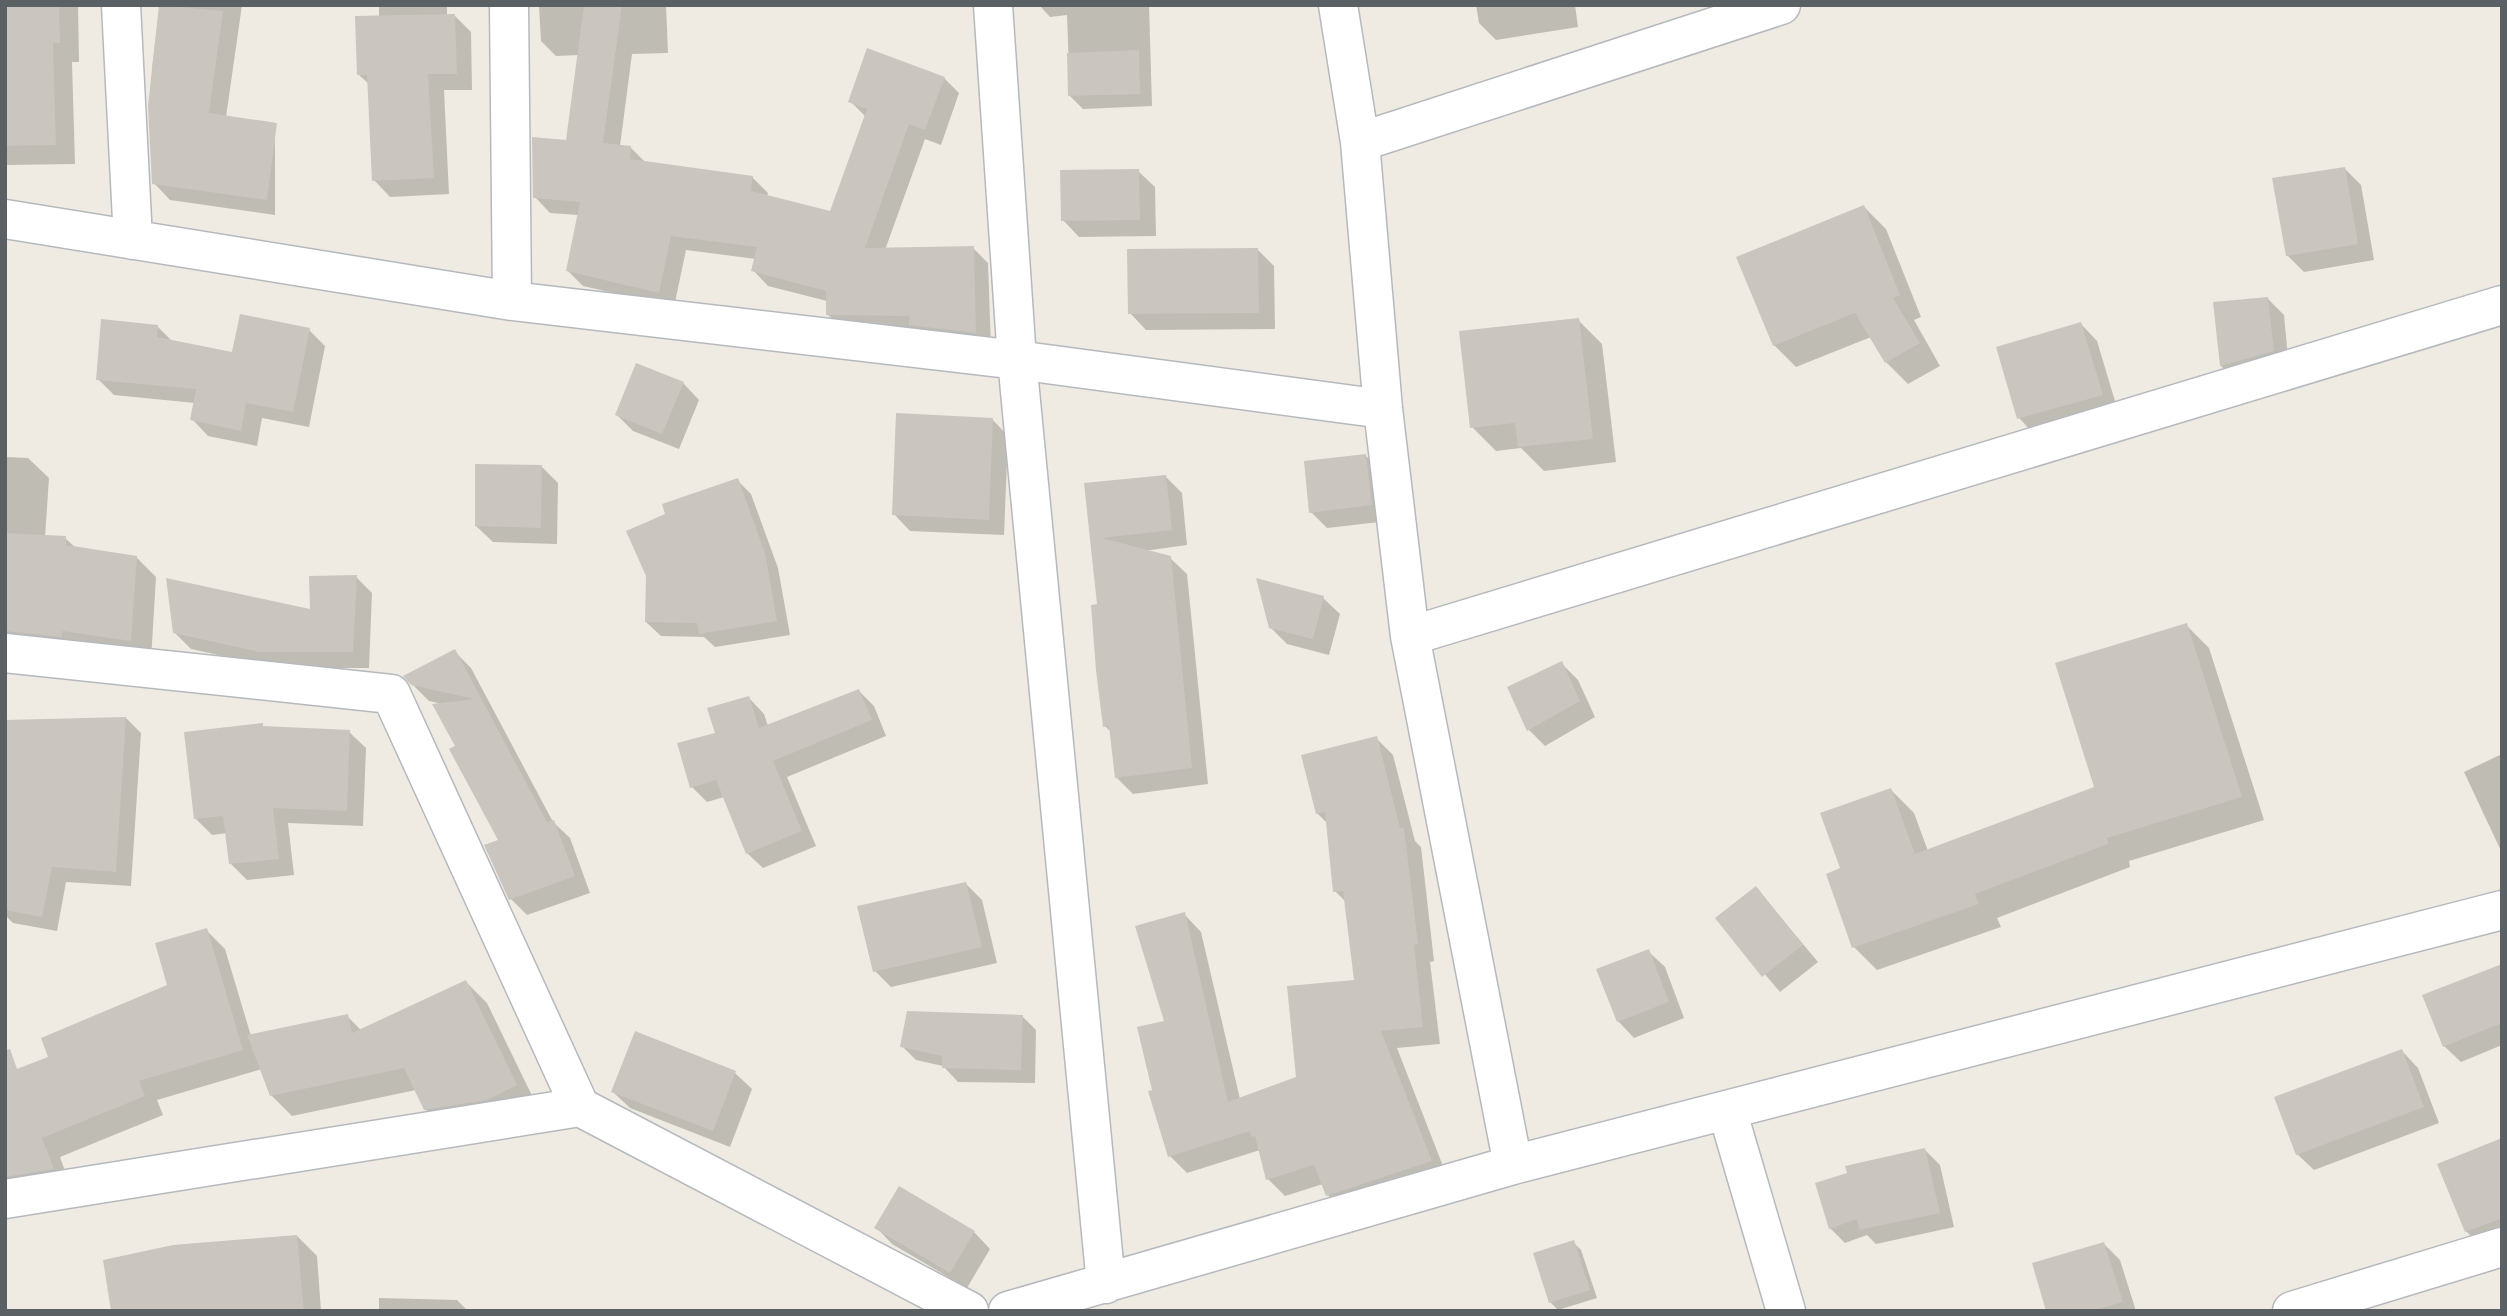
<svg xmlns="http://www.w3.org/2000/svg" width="2507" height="1316" viewBox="0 0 2507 1316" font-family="'IBM Plex Sans',sans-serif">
<rect width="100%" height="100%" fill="#efebe2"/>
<!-- shadow -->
<path fill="#0003" d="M 5,5 L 78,5 L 79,62 L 72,62 L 75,164 L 5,165 Z
M 160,5 L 242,5 L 226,117 L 275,138 L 275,215 L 170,200 L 154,183 L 154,72 L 152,69 Z
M 379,5 L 447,5 L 447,16 L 455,16 L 471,32 L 472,90 L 444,90 L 449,194 L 390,197 L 374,180 L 369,84 L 359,75 L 379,17 Z
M 539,5 L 666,5 L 668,53 L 632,54 L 620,146 L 630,147 L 646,163 L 752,177 L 768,193 L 767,197 L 831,213 L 866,117 L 850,101 L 944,78 L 959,93 L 941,145 L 925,139 L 885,250 L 973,248 L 988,263 L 991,348 L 843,329 L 827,314 L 827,301 L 768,286 L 753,270 L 756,259 L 686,250 L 674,307 L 583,286 L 567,270 L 579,215 L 550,213 L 535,197 L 567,142 L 579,55 L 556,56 L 541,41 Z
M 1039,5 L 1149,5 L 1152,106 L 1083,109 L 1070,96 L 1067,15 L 1050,17 Z
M 1476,5 L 1575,5 L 1578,27 L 1496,40 L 1479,23 Z
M 2345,169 L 2361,185 L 2374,260 L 2304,272 L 2287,255 Z
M 1138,171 L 1155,187 L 1156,236 L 1079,237 L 1063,220 Z
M 1864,207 L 1886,229 L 1921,317 L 1914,320 L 1940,366 L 1908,384 L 1886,362 L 1871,337 L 1796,367 L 1774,345 Z
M 1257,249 L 1274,266 L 1275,329 L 1146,330 L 1130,313 Z
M 2268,299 L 2284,315 L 2289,368 L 2237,382 L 2221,366 Z
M 1578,320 L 1602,344 L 1616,462 L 1544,471 L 1521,448 L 1496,451 L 1472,427 Z
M 2081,324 L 2097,341 L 2118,411 L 2035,435 L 2019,418 Z
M 158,327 L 173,342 L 234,354 L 309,330 L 325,346 L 309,427 L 262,418 L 257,446 L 208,436 L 192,419 L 195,403 L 114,395 L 98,379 Z
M 683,383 L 699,400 L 679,449 L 633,431 L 617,415 Z
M 992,419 L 1008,436 L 1004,535 L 910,531 L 894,514 Z
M 1366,456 L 1382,472 L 1388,521 L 1327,528 L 1311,512 Z
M 5,457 L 28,458 L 49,478 L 45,537 L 65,538 L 76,548 L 136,557 L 156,577 L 151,660 L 5,656 Z
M 541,466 L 558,483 L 557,544 L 493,542 L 476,526 Z
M 1165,476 L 1182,493 L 1187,545 L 1144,551 L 1170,558 L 1187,574 L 1208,784 L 1133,794 L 1117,778 L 1111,732 L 1105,726 L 1099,606 L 1086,485 Z
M 737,480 L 751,494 L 778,568 L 790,635 L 715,647 L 704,637 L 661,636 L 646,622 Z
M 356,577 L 372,593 L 369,668 L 277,668 L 191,649 L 175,633 L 312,611 Z
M 1323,598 L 1340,614 L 1329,655 L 1287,644 L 1270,627 Z
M 2186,625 L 2209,648 L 2264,820 L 2129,861 L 2130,867 L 1997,918 L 2001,927 L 1877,970 L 1854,947 L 1842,870 L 1891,790 L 1914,813 L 1928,851 L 2096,788 Z
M 454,651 L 471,668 L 553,822 L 570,838 L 590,893 L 527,915 L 511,899 L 501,841 L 457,747 L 442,704 L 429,701 L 412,684 Z
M 1561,663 L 1578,680 L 1595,717 L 1545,746 L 1529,730 L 1509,687 Z
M 859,691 L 874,706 L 886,736 L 787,777 L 816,846 L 763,868 L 747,853 L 724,797 L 707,802 L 692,787 L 717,734 L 749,698 L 764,714 L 768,726 Z
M 126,718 L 141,733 L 131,886 L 66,882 L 57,931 L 13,923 L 5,915 L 5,721 Z
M 262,725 L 265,728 L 349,732 L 366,748 L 363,826 L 288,823 L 294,875 L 247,880 L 230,863 L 227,833 L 212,835 L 196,819 Z
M 1376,738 L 1393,755 L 1415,841 L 1421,847 L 1434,961 L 1430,962 L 1440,1044 L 1397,1048 L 1448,1179 L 1345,1213 L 1328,1195 L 1323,1184 L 1285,1196 L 1268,1179 L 1260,1150 L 1187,1173 L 1170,1156 L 1154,1091 L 1184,914 L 1201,932 L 1240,1099 L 1298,1078 L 1356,981 L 1346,902 L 1335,891 L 1328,824 L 1317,813 Z
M 2502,754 L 2502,853 L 2464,772 Z
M 966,884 L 982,900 L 997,963 L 891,987 L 875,971 Z
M 1756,888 L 1818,962 L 1780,992 L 1718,919 Z
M 206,930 L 225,949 L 251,1036 L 347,1016 L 362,1031 L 466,982 L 487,1003 L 537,1106 L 447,1130 L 425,1109 L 416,1090 L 292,1116 L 271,1095 L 262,1069 L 157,1100 L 163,1115 L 60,1157 L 71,1188 L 5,1193 L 5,1076 L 51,1058 L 169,986 Z
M 1648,951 L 1665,967 L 1684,1018 L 1634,1038 L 1618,1021 Z
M 2502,981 L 2502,1045 L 2461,1062 L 2444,1046 Z
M 1022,1016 L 1036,1030 L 1035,1083 L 958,1082 L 943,1066 L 916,1060 L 902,1046 Z
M 2402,1051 L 2418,1068 L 2439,1123 L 2314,1170 L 2297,1154 Z
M 735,1073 L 752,1089 L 730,1147 L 630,1108 L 613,1092 Z
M 2502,1145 L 2502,1240 L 2483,1248 L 2466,1231 Z
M 1925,1150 L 1940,1165 L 1954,1227 L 1876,1244 L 1867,1235 L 1845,1243 L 1830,1228 Z
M 876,1227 L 974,1232 L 990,1249 L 967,1288 L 892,1244 Z
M 297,1236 L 317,1256 L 321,1311 L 113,1311 Z
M 1573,1242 L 1581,1250 L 1597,1298 L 1558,1310 L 1550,1302 Z
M 2104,1244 L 2120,1260 L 2136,1311 L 2048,1311 Z
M 379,1298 L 457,1300 L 468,1311 L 379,1311 Z"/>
<!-- building -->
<path fill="#cac5bf" d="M 5,5 L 59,5 L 60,43 L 53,43 L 56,145 L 5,146 Z
M 159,5 L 223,11 L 209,113 L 277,123 L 267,200 L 152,184 L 148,106 Z
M 584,5 L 622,5 L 603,143 L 631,146 L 630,159 L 753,176 L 751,191 L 830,211 L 867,109 L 848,102 L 867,48 L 945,77 L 925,130 L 909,124 L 865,248 L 974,246 L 976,333 L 909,325 L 909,316 L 826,315 L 826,291 L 751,271 L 757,247 L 671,236 L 659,293 L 566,271 L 580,202 L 533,198 L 532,137 L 566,140 Z
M 455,14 L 457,74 L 428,74 L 434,178 L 372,181 L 367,75 L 357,75 L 355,16 Z
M 1139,50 L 1140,94 L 1068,96 L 1067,53 Z
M 2345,167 L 2358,244 L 2286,256 L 2272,178 Z
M 1139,169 L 1140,220 L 1061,221 L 1060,170 Z
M 1864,205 L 1900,295 L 1893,298 L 1920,343 L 1885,363 L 1855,313 L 1773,346 L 1736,257 Z
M 1258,248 L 1259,313 L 1128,314 L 1127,249 Z
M 2268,297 L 2274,351 L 2220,366 L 2213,302 Z
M 240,314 L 310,328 L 293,412 L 246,403 L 241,431 L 190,420 L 196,389 L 96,380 L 101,319 L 158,325 L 157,337 L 232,352 Z
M 1579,318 L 1593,439 L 1518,447 L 1515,423 L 1470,428 L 1459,331 Z
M 2081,322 L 2103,395 L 2017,419 L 1996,347 Z
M 636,363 L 684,382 L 662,434 L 615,415 Z
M 896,413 L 993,418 L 989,520 L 892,515 Z
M 1366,454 L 1372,505 L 1309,513 L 1304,461 Z
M 475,464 L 542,465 L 541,528 L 475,526 Z
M 1166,475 L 1172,530 L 1102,538 L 1171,556 L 1192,768 L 1115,778 L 1109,726 L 1103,727 L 1096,670 L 1091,605 L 1097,604 L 1084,483 Z
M 738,478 L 765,553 L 777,621 L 699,634 L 697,623 L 645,622 L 646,576 L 626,531 L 665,514 L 662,504 Z
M 5,533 L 66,536 L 66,545 L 137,556 L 131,641 L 62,631 L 62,637 L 5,631 Z
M 357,575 L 353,652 L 259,652 L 173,633 L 166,578 L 310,609 L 309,576 Z
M 1256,578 L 1324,596 L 1313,639 L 1269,628 Z
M 2187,623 L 2242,797 L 2107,838 L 2108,844 L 1975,894 L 1979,904 L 1852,948 L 1826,874 L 1840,868 L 1820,813 L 1891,788 L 1915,854 L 2094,787 L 2055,663 Z
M 455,649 L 547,822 L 554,820 L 575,876 L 509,900 L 484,845 L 498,840 L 449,749 L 455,746 L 432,704 L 474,699 L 411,685 L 403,676 Z
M 1562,661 L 1580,701 L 1527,731 L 1507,687 Z
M 859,689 L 872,720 L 773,761 L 802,831 L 746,854 L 716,780 L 690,788 L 677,743 L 715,733 L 707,708 L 749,696 L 759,728 Z
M 126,717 L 116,872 L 52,867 L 42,917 L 5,910 L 5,720 Z
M 263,723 L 263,726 L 350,730 L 347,811 L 273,808 L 279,859 L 229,864 L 223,816 L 194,819 L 184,732 Z
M 1377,736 L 1400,828 L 1404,828 L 1418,944 L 1414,945 L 1423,1027 L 1381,1031 L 1432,1161 L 1326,1196 L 1314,1165 L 1266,1180 L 1255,1136 L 1251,1137 L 1250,1131 L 1168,1157 L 1148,1091 L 1152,1090 L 1137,1027 L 1164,1021 L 1135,926 L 1185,912 L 1228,1102 L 1296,1077 L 1287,986 L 1354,980 L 1343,891 L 1333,892 L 1325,812 L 1316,814 L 1301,755 Z
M 966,882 L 982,947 L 873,972 L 857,906 Z
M 1756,886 L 1803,945 L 1762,977 L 1715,918 Z
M 207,928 L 243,1050 L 139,1081 L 145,1096 L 42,1138 L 54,1169 L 5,1177 L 5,1050 L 10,1049 L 17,1069 L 48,1057 L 41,1038 L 167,985 L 155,943 Z
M 1649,949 L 1669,1002 L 1617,1022 L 1596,969 Z
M 2502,964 L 2502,1023 L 2443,1047 L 2422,995 Z
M 466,980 L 517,1085 L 487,1100 L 424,1110 L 404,1068 L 270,1096 L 247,1035 L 348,1014 L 352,1033 Z
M 907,1011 L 1023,1015 L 1021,1070 L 942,1068 L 942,1056 L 900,1047 Z
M 635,1031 L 736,1071 L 713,1131 L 611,1092 Z
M 2402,1049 L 2424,1107 L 2296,1155 L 2274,1097 Z
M 2502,1138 L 2502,1218 L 2465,1232 L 2437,1164 Z
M 1925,1148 L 1940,1213 L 1859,1230 L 1857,1219 L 1829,1229 L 1815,1183 L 1847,1173 L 1845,1166 Z
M 899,1186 L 975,1231 L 950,1273 L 874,1228 Z
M 297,1235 L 304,1311 L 111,1311 L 103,1260 L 173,1245 Z
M 1574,1240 L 1590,1290 L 1549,1303 L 1533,1253 Z
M 2104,1242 L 2123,1302 L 2092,1311 L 2046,1311 L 2032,1263 Z"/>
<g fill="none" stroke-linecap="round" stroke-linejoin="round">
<defs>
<path id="minor" d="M 121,5 L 133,240
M 509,5 L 512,301
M 993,5 L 1017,360 L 1106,1284
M 1338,5 L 1360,142 L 1383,409 L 1410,636 L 1513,1165
M 1360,142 L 1781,5
M 5,219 L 512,301 L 1017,360 L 1383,409
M 1410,636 L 2502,305
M 5,653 L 391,694 L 580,1107
M 1727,1110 L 1786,1311
M 5,1199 L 580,1107 L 969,1311
M 1008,1311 L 1513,1165 L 2502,910
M 2292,1311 L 2502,1247"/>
</defs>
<!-- minor casing -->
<use href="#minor" stroke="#b5b9be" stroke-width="41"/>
<!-- minor -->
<use href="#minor" stroke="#fff" stroke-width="38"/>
</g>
<!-- border -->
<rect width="2507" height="1316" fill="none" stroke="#5a6064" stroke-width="14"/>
</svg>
